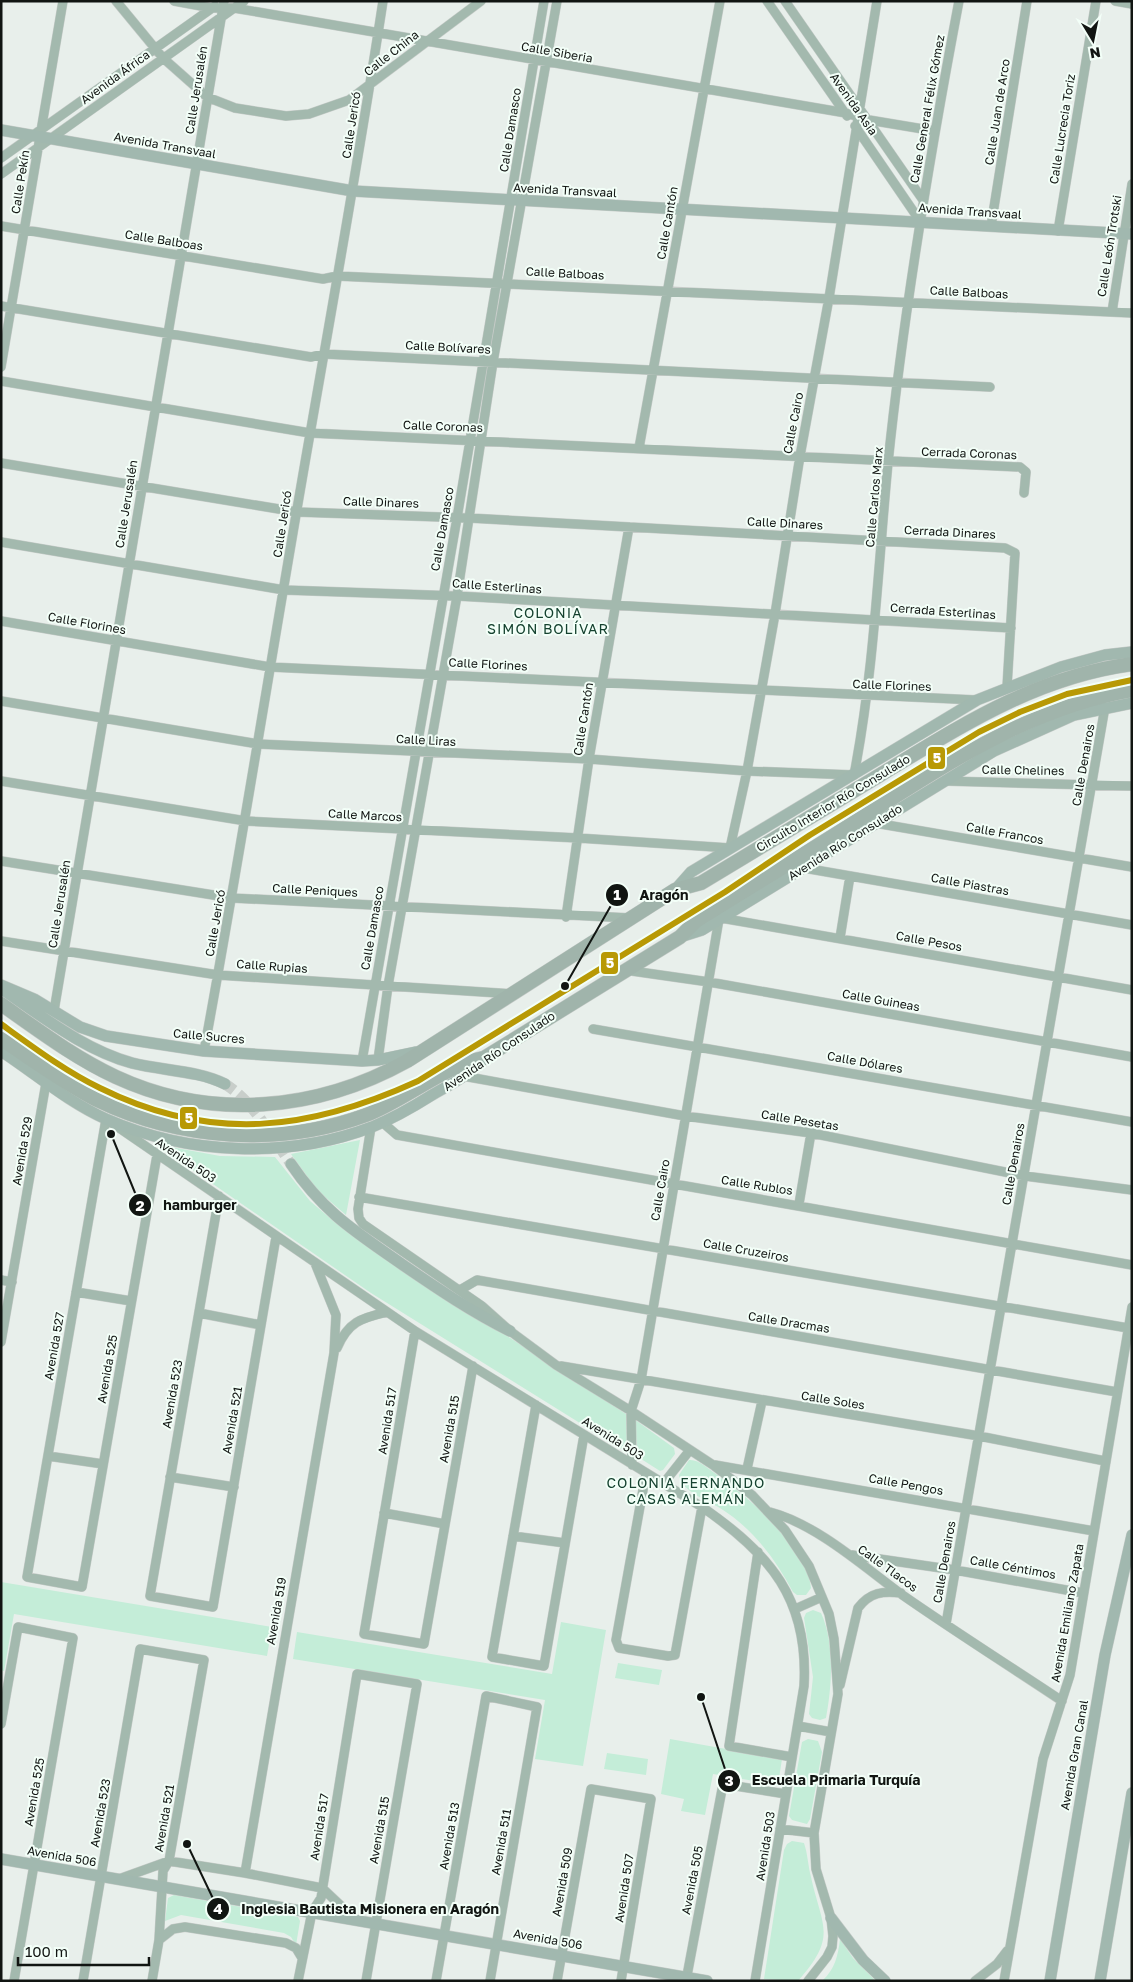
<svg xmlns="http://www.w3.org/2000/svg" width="1133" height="1982" viewBox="0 0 1133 1982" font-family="'Golos Text',sans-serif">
<rect width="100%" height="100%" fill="#e8efeb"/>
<!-- green -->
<path fill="#c4edd8" d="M 360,1140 L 346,1215 L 317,1190 L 291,1154 Z
M 155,1144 L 220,1156 L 275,1157 L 310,1201 L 337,1224 L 626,1414 L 628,1453 L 371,1293 Z
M 634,1419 L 674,1448 L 675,1454 L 663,1470 L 660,1471 L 638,1457 Z
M 689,1460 C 699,1459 708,1469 716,1474 C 747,1496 808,1547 811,1588 L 806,1595 L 797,1595 L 793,1592 C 776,1560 754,1530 723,1510 C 710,1501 681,1492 679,1475 Z
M 1,1582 L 272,1627 L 267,1656 L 14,1614 L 4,1671 L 1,1670 Z
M 813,1610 L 821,1613 C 835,1643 832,1686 826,1718 L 820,1720 L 812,1718 L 809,1714 L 813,1677 L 804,1618 L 806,1613 Z
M 561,1622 L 606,1630 L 583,1766 L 535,1759 L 545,1700 L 293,1659 L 297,1632 L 552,1674 Z
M 618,1663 L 662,1670 L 659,1685 L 615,1678 Z
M 670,1739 L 782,1759 L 778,1785 L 713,1774 L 705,1815 L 681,1811 L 684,1799 L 661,1794 Z
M 808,1739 L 818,1741 L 822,1752 L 810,1819 L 807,1824 L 792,1820 L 789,1816 L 802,1742 Z
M 607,1753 L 648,1759 L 646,1775 L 604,1769 Z
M 792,1841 L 804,1843 C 808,1855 808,1866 811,1877 C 822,1927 838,1936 798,1981 L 764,1979 L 784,1850 L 787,1844 Z
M 174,1895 L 298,1917 L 300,1921 L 296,1945 L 291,1937 L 284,1933 L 181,1915 L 165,1921 L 168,1898 Z
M 840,1939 L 853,1958 L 876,1981 L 822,1981 C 835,1969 838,1956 840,1939 Z"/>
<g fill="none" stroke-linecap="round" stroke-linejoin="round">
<!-- major-tunnel -->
<path stroke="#c8ceca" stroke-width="11" stroke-dasharray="11 5.5" stroke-linecap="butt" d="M 225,1084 C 254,1102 272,1137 291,1164"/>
<defs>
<path id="minor" d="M 116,1 L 163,58 L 207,97 L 235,108 L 286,116 L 309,114 L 349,100 L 481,1
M 174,1 L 212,8 L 234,8 L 846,113 L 869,120 L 935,131
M 767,1 L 847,116
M 785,1 L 923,200
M 1115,1 L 1132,4
M 855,126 L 920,221
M 1,158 L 215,6
M 1,174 L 244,1
M 1,226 L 323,279 L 337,276 L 1132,313
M 991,226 L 1027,1
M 1058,231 L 1096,1
M 1,306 L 311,357 L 324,354 L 990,387
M 1112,312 L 1132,184
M 1,367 L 63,1
M 1,381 L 310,433 L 1020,467 L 1026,472 L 1024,493
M 639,448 L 720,1
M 1,463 L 297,512 L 469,518 L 1005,548 L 1015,553 L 1007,687
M 1,542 L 284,590 L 457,596 L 1011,628
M 1,621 L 270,667 L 976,700
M 1,701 L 258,744 L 589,759 L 747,771 L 854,775 C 874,672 878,567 888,463 C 904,308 930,154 959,1
M 1,781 L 246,821 L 578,838 L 730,848 L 747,771 L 775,614 L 800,456 L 829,298 L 877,1
M 946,781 L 1132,786
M 875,823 L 1132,867
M 1,861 L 232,898 L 630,918
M 804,868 L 1132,925
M 566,917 L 589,759 L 629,527
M 721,918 L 1132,990
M 840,938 L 850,876
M 1,941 L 218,975 L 513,994
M 625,970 L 709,982 L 1132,1057
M 54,1011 L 224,1
M 593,1029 L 1132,1122
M 204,1051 C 242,845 274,639 310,434 C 335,290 361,146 383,1
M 378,1060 L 388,986 L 457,596 L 493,362 L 557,1
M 362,1061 L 457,518 L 544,1
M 463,1076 L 685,1116 L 811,1133 L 1025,1176 L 1132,1190
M 382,1122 L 397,1135 L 1132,1265
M 371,1127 L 358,1209 L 359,1218 L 363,1224 L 482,1306 L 510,1331 L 556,1365 L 631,1411 L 713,1465 L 752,1495 L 785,1530 L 809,1566 L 829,1614 L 834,1639 L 838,1694 L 814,1833 L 816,1869 L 831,1918 L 833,1936 L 832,1947 L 827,1957 L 808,1981
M 157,1155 L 82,1587 L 27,1577 L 106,1119 L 415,1331 L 702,1507 C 770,1554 809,1599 804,1686 L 755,1981
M 219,1196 L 150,1596 L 213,1607 L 276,1237
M 359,1197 L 1128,1328
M 799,1204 L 811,1133
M 1,1280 L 12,1282
M 460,1290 L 477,1280 L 1117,1392
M 76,1292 L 131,1301
M 199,1313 L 261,1325
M 415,1331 L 364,1634 L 424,1644 L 473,1366
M 1,1342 L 46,1083
M 337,1348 C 348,1322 361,1318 387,1312
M 561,1366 L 979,1436 L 1105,1461
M 536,1405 L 492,1657 L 544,1666 L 584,1435
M 48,1456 L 103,1464
M 632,1465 L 631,1411 L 641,1380 L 719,919
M 715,1465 L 1094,1531
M 747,1469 L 762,1401
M 646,1473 L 616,1640 L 619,1648 L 668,1656 L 675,1655 L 702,1507
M 170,1477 L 234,1487
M 663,1484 L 690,1450
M 770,1512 C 816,1524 863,1566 901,1594 C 954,1631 1008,1665 1062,1701
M 384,1513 L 445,1524
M 513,1536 L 565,1543
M 758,1552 L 729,1746 L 792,1757
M 852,1555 L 955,1570 L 1083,1593
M 795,1609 L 822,1597
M 946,1624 L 1105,707
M 840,1685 L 858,1608 C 870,1592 883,1591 901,1593
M 1,1724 L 18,1627 L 73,1638 L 14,1981
M 798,1726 L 831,1732
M 780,1829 L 814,1833
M 245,1873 L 334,1353 L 336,1315 L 315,1263
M 119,1879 L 169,1861 L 245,1873 L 322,1888 L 356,1920
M 159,1940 L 173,1929 L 185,1927 L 286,1943 L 296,1948 L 302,1958
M 83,1981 L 140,1649 L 204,1660 L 169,1861 L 163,1871 L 159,1940 L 152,1981
M 298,1981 L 312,1912 L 321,1898 L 357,1674 L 417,1684 L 366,1981
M 436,1981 L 486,1696 L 537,1707 L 490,1981
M 557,1981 L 591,1789 L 651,1799 L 621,1981
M 686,1981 L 723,1784 L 786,1794
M 975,1981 L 997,1964 L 1007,1951
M 1004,1981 L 1043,1759 L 1070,1675 L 1132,1307"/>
<path id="major" d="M 1,130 L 353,191 L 1132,234
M 675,890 L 691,872 L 977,700 L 1061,667 L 1105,655 L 1132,652
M 680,937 L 702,930 L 994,751 L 1074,715 L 1132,703
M 1,985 L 34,999 L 80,1027 L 106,1036 L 204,1051 L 362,1061 L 378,1060 L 416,1052
M 6,992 C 46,1019 85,1050 132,1063 C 163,1071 197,1070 225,1084
M 1,1051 C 36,1074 68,1102 106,1119 C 188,1155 288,1159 372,1127 C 394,1118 413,1107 432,1095 C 451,1084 471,1074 484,1058
M 291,1164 C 324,1213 356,1232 403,1265 C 438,1289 472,1312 510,1331
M 1,1859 L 707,1981
M 831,1918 L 863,1960 L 885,1981
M 1050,1981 L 1105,1655 L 1132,1535
M 1100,1981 L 1132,1793"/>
<path id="highway" d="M 1,1004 C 38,1030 75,1058 116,1077 C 211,1121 317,1111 407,1061 L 675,890 L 701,883 C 761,847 820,811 880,775 C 961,726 1035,677 1132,664
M 1,1039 C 33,1060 64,1083 97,1100 C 180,1140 280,1147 366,1115 C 405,1100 445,1065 484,1058 L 680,937 L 696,921 C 752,886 810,851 866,815 C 951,761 1031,708 1132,690"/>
</defs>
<!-- minor casing -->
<use href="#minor" stroke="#c6cbc8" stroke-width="10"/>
<!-- major casing -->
<use href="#major" stroke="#c6cbc8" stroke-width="12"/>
<!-- highway casing -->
<use href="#highway" stroke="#c6cbc8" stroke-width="15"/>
<!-- minor -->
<use href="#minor" stroke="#a3b9ae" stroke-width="9"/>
<!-- major -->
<use href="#major" stroke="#a1b8af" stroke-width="11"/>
<!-- highway -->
<use href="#highway" stroke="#a0b4ab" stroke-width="14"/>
<defs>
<path id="metro-1" d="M 1,1024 C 33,1047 65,1071 100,1088 C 211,1143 309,1131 418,1081 L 725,892 L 810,835 L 979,732 L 1020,712 L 1067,694 L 1132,680"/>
</defs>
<!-- metro-1 casing -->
<use href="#metro-1" stroke="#f3fff8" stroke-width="10"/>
<!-- metro-1 -->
<use href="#metro-1" stroke="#b89905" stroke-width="6"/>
</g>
<g text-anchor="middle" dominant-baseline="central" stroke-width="4" stroke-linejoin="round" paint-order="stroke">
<!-- street labels -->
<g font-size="12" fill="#111512" stroke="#f3fff8">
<text transform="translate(557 52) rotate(10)">Calle Siberia</text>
<text transform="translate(391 53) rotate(-38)">Calle China</text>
<text transform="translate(115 77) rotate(-36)">Avenida África</text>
<text transform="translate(196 90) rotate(-81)">Calle Jerusalén</text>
<text transform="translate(854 104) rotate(55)">Avenida Asia</text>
<text transform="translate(927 109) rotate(-80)">Calle General Félix Gómez</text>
<text transform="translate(997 112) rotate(-81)">Calle Juan de Arco</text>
<text transform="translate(351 125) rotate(-81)">Calle Jericó</text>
<text transform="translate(1062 129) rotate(-81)">Calle Lucrecia Toriz</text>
<text transform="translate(510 130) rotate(-81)">Calle Damasco</text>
<text transform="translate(165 145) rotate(10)">Avenida Transvaal</text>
<text transform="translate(20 182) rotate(-81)">Calle Pekín</text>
<text transform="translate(565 190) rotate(3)">Avenida Transvaal</text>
<text transform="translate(970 211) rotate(4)">Avenida Transvaal</text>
<text transform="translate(667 223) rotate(-80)">Calle Cantón</text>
<text transform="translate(164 240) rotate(9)">Calle Balboas</text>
<text transform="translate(1109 246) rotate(-81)">Calle León Trotski</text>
<text transform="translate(565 273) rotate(3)">Calle Balboas</text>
<text transform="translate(969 292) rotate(3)">Calle Balboas</text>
<text transform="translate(448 347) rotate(3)">Calle Bolívares</text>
<text transform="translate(793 423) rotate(-79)">Calle Cairo</text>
<text transform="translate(443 426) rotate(2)">Calle Coronas</text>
<text transform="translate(969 453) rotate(2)">Cerrada Coronas</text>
<text transform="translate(874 497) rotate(-85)">Calle Carlos Marx</text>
<text transform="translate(381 502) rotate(2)">Calle Dinares</text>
<text transform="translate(126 504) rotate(-81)">Calle Jerusalén</text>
<text transform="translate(785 523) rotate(3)">Calle Dinares</text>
<text transform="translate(282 524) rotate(-81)">Calle Jericó</text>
<text transform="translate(442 529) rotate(-80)">Calle Damasco</text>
<text transform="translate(950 532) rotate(3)">Cerrada Dinares</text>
<text transform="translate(497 586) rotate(4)">Calle Esterlinas</text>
<text transform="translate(943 611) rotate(4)">Cerrada Esterlinas</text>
<text transform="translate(87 623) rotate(10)">Calle Florines</text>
<text transform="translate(488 664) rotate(3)">Calle Florines</text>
<text transform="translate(892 685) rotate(2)">Calle Florines</text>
<text transform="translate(583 719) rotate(-81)">Calle Cantón</text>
<text transform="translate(426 740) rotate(3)">Calle Liras</text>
<text transform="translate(1083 765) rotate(-80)">Calle Denairos</text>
<text transform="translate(1023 770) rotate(1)">Calle Chelines</text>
<text transform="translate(833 803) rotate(-31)">Circuito Interior Río Consulado</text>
<text transform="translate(365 815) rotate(3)">Calle Marcos</text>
<text transform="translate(1005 833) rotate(10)">Calle Francos</text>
<text transform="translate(845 842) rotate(-32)">Avenida Río Consulado</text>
<text transform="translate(970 884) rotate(10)">Calle Piastras</text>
<text transform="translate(315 890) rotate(3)">Calle Peniques</text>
<text transform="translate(59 904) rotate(-81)">Calle Jerusalén</text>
<text transform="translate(215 923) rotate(-80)">Calle Jericó</text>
<text transform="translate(372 928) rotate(-80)">Calle Damasco</text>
<text transform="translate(929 941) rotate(10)">Calle Pesos</text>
<text transform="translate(272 966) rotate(4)">Calle Rupias</text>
<text transform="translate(881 1000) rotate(10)">Calle Guineas</text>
<text transform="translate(209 1036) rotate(5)">Calle Sucres</text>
<text transform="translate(499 1051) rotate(-34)">Avenida Río Consulado</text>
<text transform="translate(865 1062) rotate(10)">Calle Dólares</text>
<text transform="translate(800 1120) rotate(9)">Calle Pesetas</text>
<text transform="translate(22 1151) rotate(-80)">Avenida 529</text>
<text transform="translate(186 1160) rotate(34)">Avenida 503</text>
<text transform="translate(1013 1164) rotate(-80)">Calle Denairos</text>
<text transform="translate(757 1185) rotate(9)">Calle Rublos</text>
<text transform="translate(660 1190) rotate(-80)">Calle Cairo</text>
<text transform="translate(746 1250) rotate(10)">Calle Cruzeiros</text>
<text transform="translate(789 1322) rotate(9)">Calle Dracmas</text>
<text transform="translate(54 1346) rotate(-80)">Avenida 527</text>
<text transform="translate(107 1369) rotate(-80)">Avenida 525</text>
<text transform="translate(172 1394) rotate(-80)">Avenida 523</text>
<text transform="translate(833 1400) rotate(9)">Calle Soles</text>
<text transform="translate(232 1420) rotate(-80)">Avenida 521</text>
<text transform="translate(387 1421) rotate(-81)">Avenida 517</text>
<text transform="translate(449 1429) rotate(-80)">Avenida 515</text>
<text transform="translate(613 1438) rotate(32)">Avenida 503</text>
<text transform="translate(906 1484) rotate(10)">Calle Pengos</text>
<text transform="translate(944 1562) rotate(-80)">Calle Denairos</text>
<text transform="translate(1013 1567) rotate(10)">Calle Céntimos</text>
<text transform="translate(888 1568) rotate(36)">Calle Tlacos</text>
<text transform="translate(276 1611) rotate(-80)">Avenida 519</text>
<text transform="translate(1067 1613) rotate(-80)">Avenida Emiliano Zapata</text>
<text transform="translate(1074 1755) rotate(-80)">Avenida Gran Canal</text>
<text transform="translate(34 1792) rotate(-80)">Avenida 525</text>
<text transform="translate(100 1813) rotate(-80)">Avenida 523</text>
<text transform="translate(164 1818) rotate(-80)">Avenida 521</text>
<text transform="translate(319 1827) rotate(-81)">Avenida 517</text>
<text transform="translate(379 1830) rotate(-80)">Avenida 515</text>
<text transform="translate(449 1836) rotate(-80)">Avenida 513</text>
<text transform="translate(501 1842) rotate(-80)">Avenida 511</text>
<text transform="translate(765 1846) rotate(-81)">Avenida 503</text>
<text transform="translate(62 1856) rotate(10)">Avenida 506</text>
<text transform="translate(692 1880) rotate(-79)">Avenida 505</text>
<text transform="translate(562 1882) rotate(-80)">Avenida 509</text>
<text transform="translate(624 1888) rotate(-81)">Avenida 507</text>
<text transform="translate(548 1939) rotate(10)">Avenida 506</text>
</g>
<!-- neighbourhood labels -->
<g font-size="14" letter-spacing="1" fill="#15422f" stroke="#f3fff8">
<text x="548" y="612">COLONIA<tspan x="548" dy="16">SIMÓN BOLÍVAR</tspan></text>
<text x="686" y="1482">COLONIA FERNANDO<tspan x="686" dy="16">CASAS ALEMÁN</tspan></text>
</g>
</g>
<!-- callouts -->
<path fill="none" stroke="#111512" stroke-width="2" d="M565 986L617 895M111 1134L140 1205M701 1697L729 1781M187 1844L218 1909"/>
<g fill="#111512" stroke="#f3fff8" stroke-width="2">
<circle cx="565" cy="986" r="5"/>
<circle cx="111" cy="1134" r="5"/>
<circle cx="701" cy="1697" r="5"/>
<circle cx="187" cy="1844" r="5"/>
<circle cx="617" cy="895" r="12"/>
<circle cx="140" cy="1205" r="12"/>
<circle cx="729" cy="1781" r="12"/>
<circle cx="218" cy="1909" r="12"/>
</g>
<g font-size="15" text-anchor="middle" font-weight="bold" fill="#fff">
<text x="617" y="900">1</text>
<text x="140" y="1211">2</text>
<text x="729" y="1786">3</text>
<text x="218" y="1914">4</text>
</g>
<g font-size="14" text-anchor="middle" font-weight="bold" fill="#111512" stroke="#f3fff8" stroke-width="4" stroke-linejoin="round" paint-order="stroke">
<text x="664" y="900">Aragón</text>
<text x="200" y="1210">hamburger</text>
<text x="836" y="1785">Escuela Primaria Turquía</text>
<text x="370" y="1914">Inglesia Bautista Misionera en Aragón</text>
</g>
<g stroke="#f3fff8" stroke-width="2">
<rect x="927" y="746" width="19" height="24" rx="5" fill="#b89905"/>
<rect x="600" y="951" width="19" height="24" rx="5" fill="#b89905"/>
<rect x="179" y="1106" width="19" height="24" rx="5" fill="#b89905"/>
</g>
<g font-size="14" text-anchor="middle" font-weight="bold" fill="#fff">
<text x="937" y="763">5</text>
<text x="610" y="968">5</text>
<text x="189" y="1123">5</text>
</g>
<!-- border -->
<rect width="1133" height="1982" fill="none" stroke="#111512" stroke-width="5"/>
<!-- north arrow -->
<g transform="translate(1093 40) rotate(170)" stroke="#f3fff8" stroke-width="4" paint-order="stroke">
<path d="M0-4L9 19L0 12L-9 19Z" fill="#111512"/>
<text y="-8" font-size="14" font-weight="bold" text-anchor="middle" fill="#111512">N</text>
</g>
<!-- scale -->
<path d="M18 1957v8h131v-8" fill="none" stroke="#111512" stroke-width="2.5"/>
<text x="25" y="1957" font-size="15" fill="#111512" stroke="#f3fff8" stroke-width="4" paint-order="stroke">100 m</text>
</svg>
